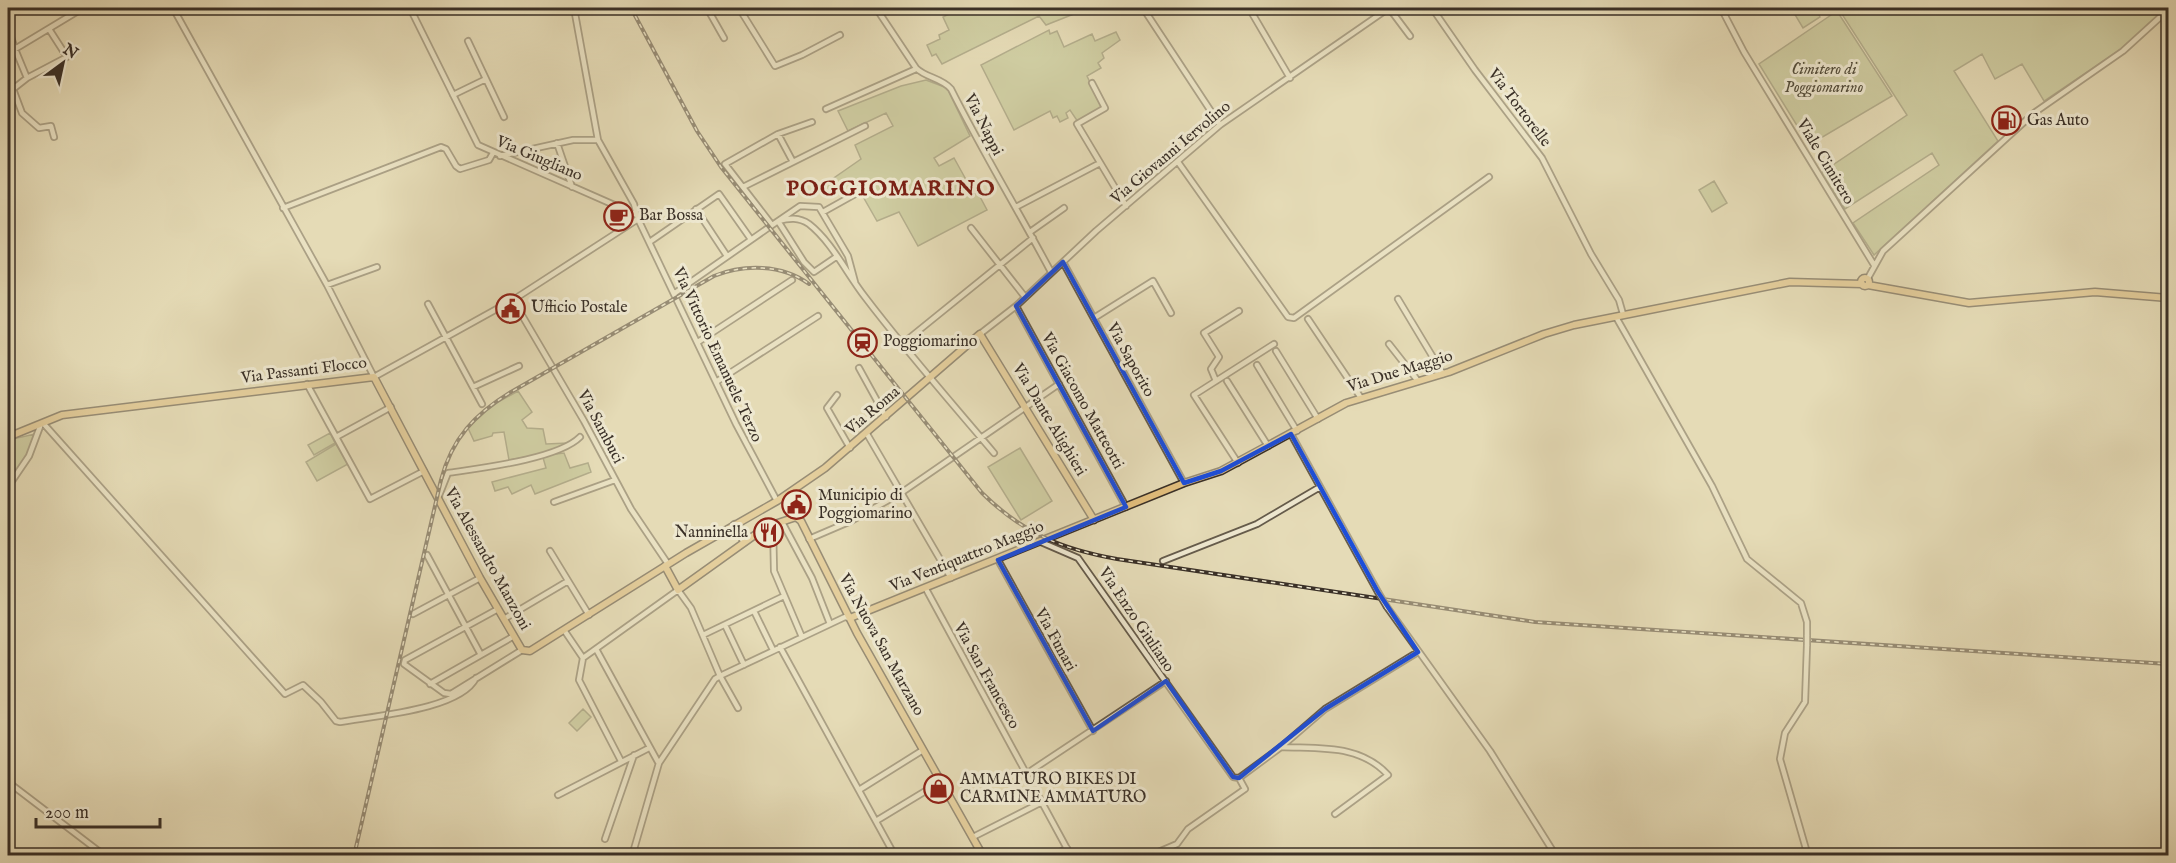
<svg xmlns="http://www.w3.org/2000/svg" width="2176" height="863" viewBox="0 0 2176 863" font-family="'IM FELL English',serif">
<rect width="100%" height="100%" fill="#e5dbb7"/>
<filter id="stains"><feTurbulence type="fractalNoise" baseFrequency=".00333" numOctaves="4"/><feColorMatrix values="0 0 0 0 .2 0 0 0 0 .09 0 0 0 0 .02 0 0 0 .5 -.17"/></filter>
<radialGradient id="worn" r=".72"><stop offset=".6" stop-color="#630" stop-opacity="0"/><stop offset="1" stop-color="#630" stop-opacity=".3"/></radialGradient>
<!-- green -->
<path fill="#b7bf8c" stroke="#78785a" stroke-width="1.5" d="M 953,8 L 1039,8 L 1042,13 L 1054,8 L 1089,8 L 1046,25 L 1039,16 L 942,64 L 936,54 L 932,56 L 927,45 L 940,39 L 939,35 L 949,30 L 943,17 L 955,11 Z
M 1791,8 L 1822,8 L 1817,11 L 1820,17 L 1803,28 Z
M 1838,8 L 2161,8 L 2162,13 L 2121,49 L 2044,101 L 2022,64 L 1995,79 L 1982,54 L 1954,71 L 1998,141 L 1874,255 L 1853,223 L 1939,165 L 1932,153 L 1845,209 L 1821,173 L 1907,115 Z
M 1837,11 L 1892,96 L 1809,145 L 1759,64 Z
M 1049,30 L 1050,34 L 1057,31 L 1064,47 L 1092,34 L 1095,41 L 1116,32 L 1120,40 L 1102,53 L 1104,58 L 1098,63 L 1101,68 L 1087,76 L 1102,108 L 1078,122 L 1070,110 L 1066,113 L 1068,118 L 1060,122 L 1057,116 L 1053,118 L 1050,111 L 1014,130 L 981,65 Z
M 926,80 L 947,88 L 970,136 L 934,158 L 939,166 L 954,158 L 974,194 L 978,193 L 987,210 L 918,246 L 899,212 L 877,221 L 858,188 L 855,189 L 850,181 L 829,193 L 827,190 L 821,194 L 818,189 L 861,159 L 855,145 L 893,126 L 886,113 L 848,131 L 838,111 L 901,86 Z
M 1714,181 L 1727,203 L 1712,212 L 1699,190 Z
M 518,391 L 532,412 L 522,420 L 527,428 L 543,429 L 546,444 L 568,443 L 557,449 L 557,454 L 564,453 L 570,468 L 588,463 L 591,472 L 535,494 L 531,485 L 512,494 L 508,487 L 495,491 L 492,482 L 546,468 L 542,454 L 509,460 L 504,432 L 493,433 L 492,436 L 474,441 L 468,428 L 491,406 Z
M 330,433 L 335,443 L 314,455 L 308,445 Z
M 35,434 L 29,452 L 15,474 L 8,470 L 8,440 Z
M 336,444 L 348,464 L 317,481 L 306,462 Z
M 1020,448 L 1052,501 L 1021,520 L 988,467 Z
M 583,709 L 591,717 L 577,731 L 569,723 Z"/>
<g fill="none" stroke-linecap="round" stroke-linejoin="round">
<defs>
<path id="minor" d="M 173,8 L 327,285 L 374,377 L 513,300 L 638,219
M 410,8 L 478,145 L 637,215
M 574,8 L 598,140 L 634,204 L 638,219 L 736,424 L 777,501
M 707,8 L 724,38
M 739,8 L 775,66 L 802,55 L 840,35
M 876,8 L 916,68 C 926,78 942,78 951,89 C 982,151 1018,210 1051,272
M 1143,8 L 1220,125
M 1249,8 L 1290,78
M 1389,8 L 1410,36
M 1432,8 L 1475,70 L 1542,158 L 1591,254 L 1619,300 L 1623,314
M 1721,8 L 1744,52 L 1874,265
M 8,28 L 15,49 L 83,8
M 49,29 L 67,57 L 27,78 L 13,89 L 22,113 L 39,128 L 51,126 L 54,137
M 468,41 L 486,79
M 15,49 L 27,78
M 1092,83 L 1105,108 L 1077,124 L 1126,206
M 453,95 L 486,79 L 504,117
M 826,109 L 916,69
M 778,134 L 793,162
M 557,143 L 572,187
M 500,156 L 573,140 L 598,140
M 1178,162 L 1288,317 L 1294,318 L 1489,177
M 743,187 L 865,126
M 1016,207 L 1100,163
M 283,208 L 441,147 L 446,149 L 456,166 L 460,169 L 489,160 L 493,153
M 696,209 L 727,256
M 823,212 L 857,193
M 772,225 L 725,164 L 778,134 L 812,122
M 971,228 L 1025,297
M 1030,232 L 1064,208
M 651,241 L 719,194 L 750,238
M 836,257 L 814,272 L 804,262 L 778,221 L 800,206 L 819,207 L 848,256 L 855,282
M 1063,262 L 1184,483
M 1868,278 L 1883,251 L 2034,113 L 2123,51 L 2168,10
M 327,285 L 377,267
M 675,293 L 778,221 C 789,218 799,217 809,224 C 832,242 847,274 865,297 C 906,351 950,401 994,453
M 1398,299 L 1443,374
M 513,300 L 584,421 L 631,509 L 668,564
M 428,304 L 482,404
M 1016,306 L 1126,507
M 1616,317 L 1712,486 L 1747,559 L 1801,603 L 1807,622 L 1807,636
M 1094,318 L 1153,281 L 1171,313
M 1308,319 L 1361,398
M 980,334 L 1016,306 L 1096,231 L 1220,125 L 1389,8
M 698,342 L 792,280
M 902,344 L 1033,238
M 1389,344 L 1418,381
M 1276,351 L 1318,419
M 1257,365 L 1297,431
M 859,368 L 886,417
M 1216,381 L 1211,369 L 1219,357 L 1204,333 L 1239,311
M 1227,381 L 1268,446
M 716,382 L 818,316
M 307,384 L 370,499 L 424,471
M 473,387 L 519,366
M 837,395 L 827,408 L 850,448
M 43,423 L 285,694 L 303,685 L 321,702 L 336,721 L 340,722 C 373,716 460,710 476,678
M 867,434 L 951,578
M 1291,434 L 1378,592
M 338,436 L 391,407
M 1238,463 L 1194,395 L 1274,344
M 8,487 L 29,456 L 41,424
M 438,498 L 448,473 C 481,468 558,459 580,437
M 554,502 L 615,480
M 782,522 L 812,578 L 830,624
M 734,524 L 744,543
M 773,525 L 774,571 L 802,637
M 809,539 L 851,521 L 901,493 L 1059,384
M 1041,542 L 1078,558 L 1233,777 L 1239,778 L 1281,747 L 1325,709 L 1418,652
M 550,551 L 589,615
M 427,555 L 481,655
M 998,560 L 1093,731
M 1163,561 L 1257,524 L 1320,487
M 926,589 L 1071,856
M 1387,607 L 1490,751 L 1556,856
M 498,609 L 405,660 L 404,664 L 444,693 L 451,694 L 522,650
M 754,611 L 773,650
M 413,614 L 480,578
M 504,619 L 568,581
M 725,625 L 744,665
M 564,630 L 583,658
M 703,635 L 784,596
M 1807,645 L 1805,702 L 1785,733 L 1780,759 L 1808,856
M 780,647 L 895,856
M 596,649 L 658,762
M 430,684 L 514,636
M 1281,747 C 1320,749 1360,744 1388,775 L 1335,814
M 621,761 L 579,680 L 583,658 L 678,590 L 691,608 L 720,676 L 845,617 L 850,618
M 1026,774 L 1166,681
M 8,782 L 105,856
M 859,790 L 923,750
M 558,795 L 649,748
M 876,821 L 942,781
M 973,837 L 1042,802
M 605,839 L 634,755
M 632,856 L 659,763 L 715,679 L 720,676 L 738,708
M 1054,856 L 1067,848
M 1149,856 L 1177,844 L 1188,829 L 1245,789 L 1239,778"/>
<path id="major" d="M1861 282a4 4 0 1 1 8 0a4 4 0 1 1-8 0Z
M 1868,285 L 1969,303 L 2095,292 L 2168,298
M 8,437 L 62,415 L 374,377 L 480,578 L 522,650 L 530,651 L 686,553 L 777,501 L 825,468 L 980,334 L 1094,520
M 665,566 L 678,590 L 766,527 L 796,517 L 801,521 L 857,633 L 983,856
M 850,618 L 1184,483 L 1221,471 L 1346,403 L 1449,372 L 1544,334 L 1574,325 L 1790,282 L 1862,284"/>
</defs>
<!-- minor casing -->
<use href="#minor" stroke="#655b4b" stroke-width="8"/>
<!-- major casing -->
<use href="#major" stroke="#3a3027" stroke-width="9"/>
<!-- minor -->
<use href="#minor" stroke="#eee8d0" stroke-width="4.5"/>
<!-- major -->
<use href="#major" stroke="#e2be7c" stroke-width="6"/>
<defs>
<path id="rail" d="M 631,8 L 697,131 L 721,167 L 982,493 C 1023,533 1061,549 1117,559 L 1535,622 L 2168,664
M 354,856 L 441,480 C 452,438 475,414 511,392 L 714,276 C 744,264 782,264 809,284"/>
</defs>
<!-- rail casing -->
<use href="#rail" stroke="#3a3027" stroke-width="4"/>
<!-- rail -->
<use href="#rail" stroke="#eee8d0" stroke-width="1.5" stroke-dasharray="4.5" stroke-linecap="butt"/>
<defs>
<path id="minor-bridge" d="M 1378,592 L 1387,607
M 1807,636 L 1807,645"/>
</defs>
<!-- minor-bridge casing -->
<use href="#minor-bridge" stroke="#655b4b" stroke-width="8" stroke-linecap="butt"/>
<!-- minor-bridge -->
<use href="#minor-bridge" stroke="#eee8d0" stroke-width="4.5"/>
</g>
<!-- marked area -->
<path d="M0 0H2176V863H0ZM 1063,262 L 1184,483 L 1221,471 L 1291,434 L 1378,592 L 1418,652 L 1325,709 L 1239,778 L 1233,777 L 1166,681 L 1093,731 L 998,560 L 1126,507 L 1016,306 Z" fill="#e5dbb7" fill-opacity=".55" fill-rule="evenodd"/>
<path fill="none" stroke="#1d4ed8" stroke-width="4.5" stroke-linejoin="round" d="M 1063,262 L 1184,483 L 1221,471 L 1291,434 L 1378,592 L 1418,652 L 1325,709 L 1239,778 L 1233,777 L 1166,681 L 1093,731 L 998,560 L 1126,507 L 1016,306 Z"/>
<!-- icons -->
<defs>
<symbol id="fuel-ring" viewBox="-11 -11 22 22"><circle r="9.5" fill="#eee8d0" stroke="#8f2418" stroke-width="1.5"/><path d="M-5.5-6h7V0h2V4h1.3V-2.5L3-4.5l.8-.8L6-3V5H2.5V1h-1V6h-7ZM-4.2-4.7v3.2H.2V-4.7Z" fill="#8f2418"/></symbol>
<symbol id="cafe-ring" viewBox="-11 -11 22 22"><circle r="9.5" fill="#eee8d0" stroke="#8f2418" stroke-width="1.5"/><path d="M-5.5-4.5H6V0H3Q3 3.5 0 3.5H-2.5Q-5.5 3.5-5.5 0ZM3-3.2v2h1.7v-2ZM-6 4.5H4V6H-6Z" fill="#8f2418"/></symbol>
<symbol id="civic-ring" viewBox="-11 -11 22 22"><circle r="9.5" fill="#eee8d0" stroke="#8f2418" stroke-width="1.5"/><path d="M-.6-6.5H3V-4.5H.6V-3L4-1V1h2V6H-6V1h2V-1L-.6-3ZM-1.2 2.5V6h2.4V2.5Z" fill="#8f2418"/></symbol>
<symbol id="station-ring" viewBox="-11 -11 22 22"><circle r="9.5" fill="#eee8d0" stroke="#8f2418" stroke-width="1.5"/><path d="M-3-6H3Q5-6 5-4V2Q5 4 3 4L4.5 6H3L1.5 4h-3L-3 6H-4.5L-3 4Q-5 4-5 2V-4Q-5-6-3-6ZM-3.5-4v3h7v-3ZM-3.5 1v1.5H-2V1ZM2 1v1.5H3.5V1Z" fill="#8f2418"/></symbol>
<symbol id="restaurant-ring" viewBox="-11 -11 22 22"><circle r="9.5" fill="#eee8d0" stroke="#8f2418" stroke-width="1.5"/><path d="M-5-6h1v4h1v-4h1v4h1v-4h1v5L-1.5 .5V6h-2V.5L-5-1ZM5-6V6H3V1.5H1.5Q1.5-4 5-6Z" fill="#8f2418"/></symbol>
<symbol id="shop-ring" viewBox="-11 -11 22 22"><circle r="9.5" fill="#eee8d0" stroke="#8f2418" stroke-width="1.5"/><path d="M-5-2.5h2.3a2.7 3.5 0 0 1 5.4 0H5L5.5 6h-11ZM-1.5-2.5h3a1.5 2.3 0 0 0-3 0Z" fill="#8f2418"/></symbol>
</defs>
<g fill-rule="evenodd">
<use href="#fuel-ring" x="1990" y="104" width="33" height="33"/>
<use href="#cafe-ring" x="602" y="200" width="33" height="33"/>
<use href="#civic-ring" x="494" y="292" width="33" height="33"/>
<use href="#station-ring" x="846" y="326" width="33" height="33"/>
<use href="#civic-ring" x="780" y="488" width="33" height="33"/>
<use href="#restaurant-ring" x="752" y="516" width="33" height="33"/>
<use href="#shop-ring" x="922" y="772" width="33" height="33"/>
</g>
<g text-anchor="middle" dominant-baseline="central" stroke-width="6" stroke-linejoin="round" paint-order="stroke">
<!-- park labels -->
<g font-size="16" font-style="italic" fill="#534d3b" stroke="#eee8d0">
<text x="1824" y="70">Cimitero di<tspan x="1824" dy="18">Poggiomarino</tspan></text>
</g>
<!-- street labels -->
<g font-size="16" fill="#3a3027" stroke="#eee8d0">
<text transform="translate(1519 108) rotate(53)">Via Tortorelle</text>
<text transform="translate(983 125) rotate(63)">Via Nappi</text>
<text transform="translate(1171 153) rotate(-40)">Via Giovanni Iervolino</text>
<text transform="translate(539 159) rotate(23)">Via Giugliano</text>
<text transform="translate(1825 162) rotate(59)">Viale Cimitero</text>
<text transform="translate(717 355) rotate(65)">Via Vittorio Emanuele Terzo</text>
<text transform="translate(1130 360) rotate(61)">Via Saporito</text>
<text transform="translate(304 371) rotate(-7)">Via Passanti Flocco</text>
<text transform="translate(1400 372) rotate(-17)">Via Due Maggio</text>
<text transform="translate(1082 401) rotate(61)">Via Giacomo Matteotti</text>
<text transform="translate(873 411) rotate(-40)">Via Roma</text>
<text transform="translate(1049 420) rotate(59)">Via Dante Alighieri</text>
<text transform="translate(600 427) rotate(62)">Via Sambuci</text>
<text transform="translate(967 557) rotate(-22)">Via Ventiquattro Maggio</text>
<text transform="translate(487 559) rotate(61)">Via Alessandro Manzoni</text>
<text transform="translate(1136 620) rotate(56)">Via Enzo Giuliano</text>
<text transform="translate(1055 640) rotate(61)">Via Funari</text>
<text transform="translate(881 645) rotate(61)">Via Nuova San Marzano</text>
<text transform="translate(986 676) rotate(61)">Via San Francesco</text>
</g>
<!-- poi labels -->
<g font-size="16" fill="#3a3027" stroke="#eee8d0" text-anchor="start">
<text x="2027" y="121">Gas Auto</text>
<text x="639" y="216">Bar Bossa</text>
<text x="531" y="308">Ufficio Postale</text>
<text x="883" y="342">Poggiomarino</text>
<text x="818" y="496">Municipio di<tspan x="818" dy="18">Poggiomarino</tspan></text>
<text x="748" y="533" text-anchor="end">Nanninella</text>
<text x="960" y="780">AMMATURO BIKES DI<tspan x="960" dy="18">CARMINE AMMATURO</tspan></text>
</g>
<!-- district labels -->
<g font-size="22" font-weight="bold" letter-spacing="1.5" fill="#7a1f14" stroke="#eee8d0">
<text x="891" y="189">POGGIOMARINO</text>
</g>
</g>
<!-- margin -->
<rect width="2176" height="863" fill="none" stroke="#e5dbb7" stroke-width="30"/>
<rect x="9" y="9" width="2158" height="845" fill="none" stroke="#3a3027" stroke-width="3"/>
<rect x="15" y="15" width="2146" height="833" fill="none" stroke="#3a3027" stroke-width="1.5"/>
<!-- north arrow -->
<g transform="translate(63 63) rotate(33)" stroke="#eee8d0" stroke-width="4.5" paint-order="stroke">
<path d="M0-4.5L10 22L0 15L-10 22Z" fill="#3a3027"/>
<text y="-9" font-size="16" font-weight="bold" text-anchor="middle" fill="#3a3027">N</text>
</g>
<!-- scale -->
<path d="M36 818v9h124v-9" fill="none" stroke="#3a3027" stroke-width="3"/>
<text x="45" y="818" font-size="18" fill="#3a3027" stroke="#eee8d0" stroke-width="4.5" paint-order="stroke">200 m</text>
<rect width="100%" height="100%" filter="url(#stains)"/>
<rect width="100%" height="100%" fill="url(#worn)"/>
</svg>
